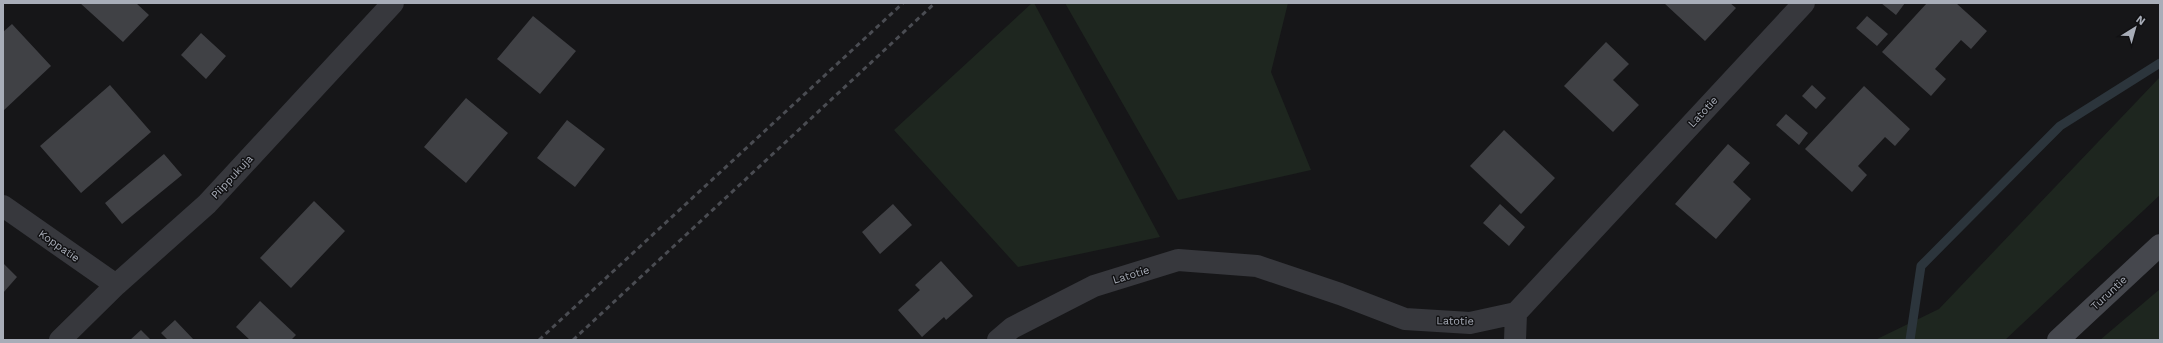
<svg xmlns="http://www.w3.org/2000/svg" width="2163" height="343" viewBox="0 0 2163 343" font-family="'Work Sans',sans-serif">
<rect width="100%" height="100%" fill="#161618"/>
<!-- green -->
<path fill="#1e261f" d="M 1032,3 L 1034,3 L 1160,237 L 1018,267 L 894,130 Z
M 1065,3 L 1288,3 L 1271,72 L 1311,170 L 1178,200 Z
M 2160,77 L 2160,195 L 2005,340 L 1875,340 L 1939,309 Z
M 2160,289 L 2160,340 L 2100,340 Z"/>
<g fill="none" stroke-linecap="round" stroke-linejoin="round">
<!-- stream -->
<path stroke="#2c353c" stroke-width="9" d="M 1910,340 L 1921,266 L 2060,126 L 2160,63"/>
</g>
<!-- building -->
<path fill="#404145" d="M 80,3 L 136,3 L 149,15 L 123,42 Z
M 1664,3 L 1730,3 L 1736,8 L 1705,41 Z
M 1881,3 L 1905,3 L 1896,15 Z
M 1927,3 L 1956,3 L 1987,31 L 1971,49 L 1961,40 L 1935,69 L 1946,79 L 1931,96 L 1882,52 Z
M 533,16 L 576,51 L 540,94 L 497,59 Z
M 1867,16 L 1888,34 L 1877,46 L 1856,28 Z
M 12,24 L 51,66 L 3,111 L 3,32 Z
M 201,33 L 226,56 L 206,79 L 181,55 Z
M 1606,42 L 1629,64 L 1613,80 L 1639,105 L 1613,132 L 1564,86 Z
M 110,85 L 151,132 L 81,193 L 40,146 Z
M 1812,85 L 1826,98 L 1816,109 L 1802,96 Z
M 1864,86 L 1910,129 L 1895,146 L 1885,137 L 1858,166 L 1867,175 L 1852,192 L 1805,149 Z
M 466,98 L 508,133 L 466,183 L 424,147 Z
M 1786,114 L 1808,133 L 1799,145 L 1776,125 Z
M 567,120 L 605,149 L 575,187 L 537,158 Z
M 1504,130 L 1555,178 L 1521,214 L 1470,166 Z
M 1728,144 L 1750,163 L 1733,182 L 1751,199 L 1716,239 L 1675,204 Z
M 164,154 L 182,175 L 122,224 L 105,203 Z
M 314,201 L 345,231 L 291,288 L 260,258 Z
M 893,204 L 912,225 L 880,254 L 862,232 Z
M 1500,204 L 1525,227 L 1509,246 L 1483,223 Z
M 941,261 L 973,296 L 946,320 L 944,317 L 922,337 L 898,310 L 920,290 L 915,285 Z
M 3,263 L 17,277 L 3,293 Z
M 260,301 L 296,335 L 291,340 L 250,340 L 236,327 Z
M 175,320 L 194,340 L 168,340 L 161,333 Z
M 141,330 L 151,340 L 130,340 Z"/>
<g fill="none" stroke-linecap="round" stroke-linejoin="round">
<!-- minor -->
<path stroke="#37383d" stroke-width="22" d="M 3,206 L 116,285
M 60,340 L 116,285 L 207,204 L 393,3
M 998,340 L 1012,328 L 1094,286 L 1178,260 L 1257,266 L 1340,294 L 1405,319 L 1470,323 L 1516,313 L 1804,3
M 1515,340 L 1516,313"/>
<!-- secondary -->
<path stroke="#45474d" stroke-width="22" d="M 2058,340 L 2160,245"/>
<!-- rail -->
<path stroke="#4a4c52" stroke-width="3" stroke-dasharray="5 4" stroke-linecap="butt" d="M 539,340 L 903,3
M 573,340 L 935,3"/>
</g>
<g text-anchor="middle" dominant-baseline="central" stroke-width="3" stroke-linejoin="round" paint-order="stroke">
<!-- street labels -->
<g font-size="11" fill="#a8adb8" stroke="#111113">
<text transform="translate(1703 112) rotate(-47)">Latotie</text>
<text transform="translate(232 177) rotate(-47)">Piippukuja</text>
<text transform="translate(59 246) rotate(35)">Koppatie</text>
<text transform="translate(1131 275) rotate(-17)">Latotie</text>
<text transform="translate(2109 293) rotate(-43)">Turuntie</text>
<text transform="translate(1455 321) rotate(1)">Latotie</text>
</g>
</g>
<!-- border -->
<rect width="2163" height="343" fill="none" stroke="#a8adb8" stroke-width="8"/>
<!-- north arrow -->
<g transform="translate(2135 28) rotate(37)" stroke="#111113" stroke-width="3" paint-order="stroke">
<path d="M0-3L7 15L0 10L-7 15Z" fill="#a8adb8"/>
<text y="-6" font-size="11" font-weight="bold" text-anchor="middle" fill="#a8adb8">N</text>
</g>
</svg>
